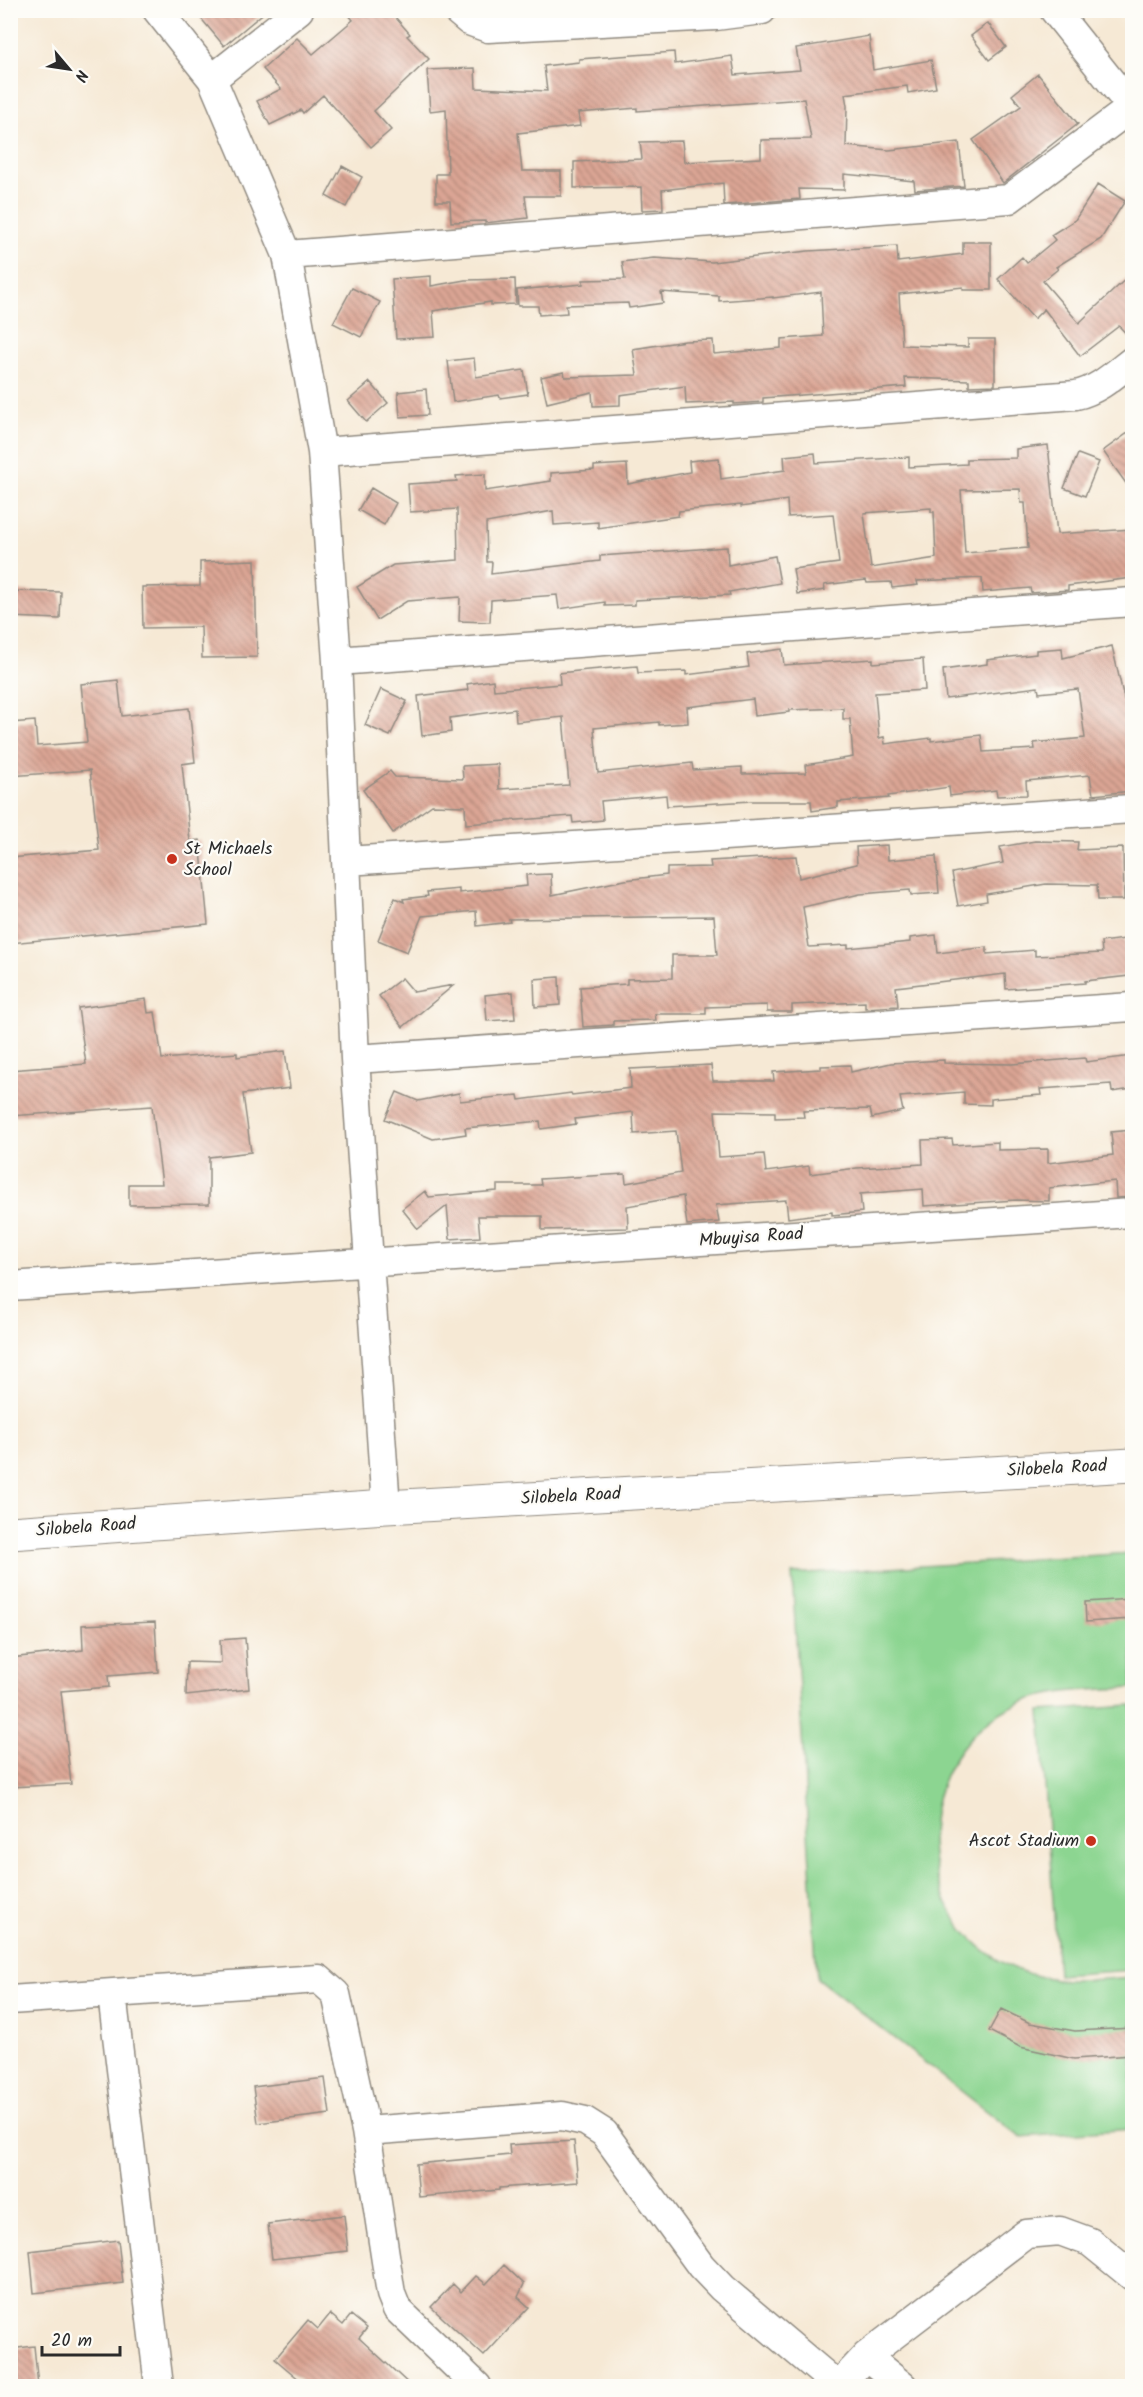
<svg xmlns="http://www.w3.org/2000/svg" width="1143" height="2397" viewBox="0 0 1143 2397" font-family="Kalam,sans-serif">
<defs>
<pattern id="building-back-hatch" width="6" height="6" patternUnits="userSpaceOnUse" patternTransform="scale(1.5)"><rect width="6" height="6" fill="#dba594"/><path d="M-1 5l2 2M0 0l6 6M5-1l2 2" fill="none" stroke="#b28779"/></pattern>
</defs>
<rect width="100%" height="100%" fill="#fdfcf7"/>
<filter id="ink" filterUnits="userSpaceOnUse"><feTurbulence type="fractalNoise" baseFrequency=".0167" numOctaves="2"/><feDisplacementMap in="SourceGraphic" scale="12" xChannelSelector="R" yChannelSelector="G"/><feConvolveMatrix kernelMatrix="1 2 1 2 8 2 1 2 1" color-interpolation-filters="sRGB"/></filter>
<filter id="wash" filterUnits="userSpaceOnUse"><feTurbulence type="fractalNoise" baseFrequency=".008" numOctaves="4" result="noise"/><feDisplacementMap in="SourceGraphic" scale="24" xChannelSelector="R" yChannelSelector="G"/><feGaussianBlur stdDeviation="1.35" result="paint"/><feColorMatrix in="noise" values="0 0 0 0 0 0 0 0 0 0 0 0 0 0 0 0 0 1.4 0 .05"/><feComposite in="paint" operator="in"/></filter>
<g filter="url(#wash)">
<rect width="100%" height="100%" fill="#f6e9d5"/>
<!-- grass -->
<path fill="#8cd591" stroke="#5c805e" stroke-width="1.5" d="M 1132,1553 L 1132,1688 C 1095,1690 1055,1689 1020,1703 C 906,1750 901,1920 1016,1969 C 1054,1985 1093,1980 1132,1977 L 1132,2129 L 1020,2137 L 817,1978 L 792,1574 Z
M 1132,1705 L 1132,1970 L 1058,1975 L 1040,1711 Z"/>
<g id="blocks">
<!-- building -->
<path fill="url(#building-back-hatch)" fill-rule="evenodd" d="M 194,10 L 267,10 L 224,46 Z
M 345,10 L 389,10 L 410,34 L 407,36 L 429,59 L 374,111 L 391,130 L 371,147 L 323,95 L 303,113 L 301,110 L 270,125 L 257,101 L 281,89 L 263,69 L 297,38 L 313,54 L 353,20 Z
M 988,23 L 1006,47 L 989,60 L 971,36 Z
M 869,36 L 873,70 L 931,60 L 936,88 L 908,93 L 907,86 L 845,94 L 847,106 L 846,146 L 889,150 L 959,142 L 964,186 L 915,190 L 914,181 L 844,174 L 844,190 L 799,189 L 800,199 L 724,205 L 723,183 L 662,190 L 663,209 L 642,210 L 641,187 L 574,188 L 574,162 L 642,159 L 640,142 L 682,141 L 684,162 L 761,158 L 761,140 L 811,139 L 804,99 L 637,111 L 637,108 L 578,113 L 580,126 L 518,133 L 522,171 L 561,171 L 561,196 L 525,196 L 528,218 L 485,223 L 485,221 L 451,222 L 450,201 L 436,201 L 436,174 L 448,174 L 446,109 L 430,111 L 427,70 L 475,68 L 476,88 L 547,91 L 544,66 L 579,62 L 579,59 L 674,52 L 675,64 L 732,56 L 735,75 L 800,70 L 796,48 Z
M 1038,74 L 1078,124 L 1003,183 L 973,140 L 1021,106 L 1012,95 Z
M 342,166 L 362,177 L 346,207 L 326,196 Z
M 1098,184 L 1125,201 L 1101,239 L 1056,267 L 1058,269 L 1043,281 L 1079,323 L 1132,273 L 1132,340 L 1119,326 L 1080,356 L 1044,309 L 1034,319 L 998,279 L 1022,257 L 1027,263 L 1055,240 L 1051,235 L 1075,220 Z
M 963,242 L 991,242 L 991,290 L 963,290 L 963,287 L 899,294 L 902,345 L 968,347 L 968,339 L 995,339 L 995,385 L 969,386 L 969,380 L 905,378 L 906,387 L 763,398 L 763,402 L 734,404 L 734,402 L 686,404 L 685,386 L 620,395 L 620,405 L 593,406 L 592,392 L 547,403 L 541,377 L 564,372 L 565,377 L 637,375 L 633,349 L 685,341 L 713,340 L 714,354 L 781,348 L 781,339 L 823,336 L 821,292 L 773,298 L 773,297 L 719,301 L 719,296 L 661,292 L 663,303 L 629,308 L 628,303 L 566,305 L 567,313 L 539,315 L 538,306 L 518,306 L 517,290 L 583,284 L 583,280 L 625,279 L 622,262 L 654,258 L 712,262 L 808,251 L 897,246 L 898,262 L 963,254 Z
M 431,276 L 431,286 L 465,280 L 515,279 L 516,304 L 491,305 L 491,302 L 433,311 L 435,337 L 396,339 L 392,279 Z
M 352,288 L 380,302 L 361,337 L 333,323 Z
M 474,358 L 476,377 L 524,370 L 528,394 L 500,398 L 499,395 L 453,402 L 448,361 Z
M 370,382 L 388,403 L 366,422 L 348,401 Z
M 426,389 L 428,415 L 400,417 L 398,392 Z
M 1132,430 L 1132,492 L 1103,451 Z
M 1048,445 L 1057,534 L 1132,529 L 1132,578 L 1068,586 L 1068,590 L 1031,593 L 1030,588 L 983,592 L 982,578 L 917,581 L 918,585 L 892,588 L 891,582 L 867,583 L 866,580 L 824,585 L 825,590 L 797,594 L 793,569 L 839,563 L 833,514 L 788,517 L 787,500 L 741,507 L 741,505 L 679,511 L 678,516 L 598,528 L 598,522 L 554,525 L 553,511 L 486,523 L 487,562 L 492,562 L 491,574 L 600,561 L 600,556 L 727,547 L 728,565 L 775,556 L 780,583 L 729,592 L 730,595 L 635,600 L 635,605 L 605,606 L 605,602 L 559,609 L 557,595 L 491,600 L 490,622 L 459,621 L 460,597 L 407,601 L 377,620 L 357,587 L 393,565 L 458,560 L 457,509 L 410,512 L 408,484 L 457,481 L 456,476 L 485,474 L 485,491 L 551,481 L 551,473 L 594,470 L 594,466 L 627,464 L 628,484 L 690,472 L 689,461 L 719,458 L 721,479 L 785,470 L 784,456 L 815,453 L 816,463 L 909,457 L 909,467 L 967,464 L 967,459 L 1016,458 L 1016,449 ZM 1020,489 L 1021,503 L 1025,503 L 1028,548 L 965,553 L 961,490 ZM 931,508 L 931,512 L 934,512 L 936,558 L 871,568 L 864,513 Z
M 1078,454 L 1099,462 L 1085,496 L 1064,488 Z
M 371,488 L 396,503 L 384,525 L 358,510 Z
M 255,560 L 257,657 L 202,658 L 201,627 L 143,628 L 142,587 L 200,586 L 200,562 Z
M 10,591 L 61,592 L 60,619 L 10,617 Z
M 1112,646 L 1128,716 L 1132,715 L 1132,791 L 1093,795 L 1090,775 L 1026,781 L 1027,795 L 997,796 L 996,790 L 950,796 L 949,787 L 888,796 L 889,798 L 838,802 L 838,807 L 812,811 L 811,801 L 752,801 L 667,806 L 666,795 L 601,801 L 603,820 L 573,823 L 572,816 L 466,824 L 465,806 L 432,805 L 393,833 L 363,790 L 390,771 L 395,777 L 463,779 L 462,766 L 498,764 L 499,789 L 569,785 L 563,717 L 516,722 L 515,709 L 450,718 L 451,732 L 422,736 L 418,696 L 468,690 L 467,684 L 493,680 L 494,690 L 560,684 L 559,673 L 588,670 L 637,666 L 638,673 L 686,671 L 686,675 L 749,667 L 747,654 L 782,649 L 784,665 L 873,659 L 873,663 L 923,659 L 925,690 L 875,693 L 879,738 L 884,737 L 885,744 L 931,738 L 931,741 L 981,735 L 983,752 L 1035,749 L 1034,743 L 1085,738 L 1078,689 L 1039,693 L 1038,687 L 946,699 L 943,670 L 987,664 L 987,660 L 1036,654 L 1036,650 L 1062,648 L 1063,658 ZM 753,699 L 755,716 L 789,712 L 789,710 L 843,708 L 843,719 L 850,719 L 853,757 L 805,765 L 806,773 L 742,774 L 742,767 L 693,770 L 692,763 L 598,773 L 594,728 L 659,722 L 659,725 L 688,723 L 687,707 Z
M 118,680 L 122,716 L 189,708 L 195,762 L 182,764 L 190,841 L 200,840 L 208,924 L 10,943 L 10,858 L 99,850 L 90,770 L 10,776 L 10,723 L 35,721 L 37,746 L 87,742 L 81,684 Z
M 381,689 L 407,701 L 390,736 L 365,725 Z
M 1035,841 L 1078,842 L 1077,850 L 1123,848 L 1124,900 L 1098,900 L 1097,885 L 1046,884 L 986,894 L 987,901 L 958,906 L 952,873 L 1003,863 L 1000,847 Z
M 887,845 L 888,860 L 936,856 L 939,893 L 911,895 L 910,890 L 860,894 L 803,907 L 809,947 L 848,945 L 848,948 L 910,942 L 910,938 L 936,935 L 938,953 L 987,947 L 987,954 L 1035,950 L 1035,956 L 1102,953 L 1101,942 L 1125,939 L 1129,976 L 1085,981 L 1085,983 L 1006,989 L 1005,974 L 896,987 L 898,1006 L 865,1008 L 865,1002 L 792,1005 L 792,1012 L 767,1012 L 767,1005 L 706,1007 L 706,1014 L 655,1014 L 656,1020 L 613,1021 L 613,1025 L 583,1027 L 580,987 L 627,984 L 627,979 L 672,978 L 672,955 L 717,955 L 714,916 L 509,919 L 510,922 L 477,926 L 476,911 L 422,916 L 407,952 L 378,940 L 395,898 L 404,902 L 403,899 L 428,896 L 427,892 L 459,889 L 459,893 L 527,886 L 526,875 L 551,874 L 552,895 L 625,880 L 667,875 L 667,868 L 711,867 L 710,861 L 796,856 L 799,878 L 857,864 L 856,847 Z
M 559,977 L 560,1005 L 535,1007 L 534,979 Z
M 402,978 L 414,992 L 454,985 L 403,1027 L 379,996 Z
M 513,992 L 515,1019 L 487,1021 L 485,995 Z
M 146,999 L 148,1013 L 155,1012 L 162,1059 L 237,1053 L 237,1057 L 285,1051 L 290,1088 L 243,1094 L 251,1152 L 209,1157 L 209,1204 L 129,1205 L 129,1184 L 162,1184 L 152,1106 L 10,1116 L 10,1070 L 86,1064 L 78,1008 Z
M 1131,1056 L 1132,1089 L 1112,1092 L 1111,1084 L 1040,1089 L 1041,1095 L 991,1099 L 991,1105 L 964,1104 L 964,1092 L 900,1097 L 903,1111 L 872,1118 L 870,1109 L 803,1111 L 804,1117 L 775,1118 L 775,1112 L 715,1111 L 719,1157 L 764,1154 L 766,1172 L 809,1166 L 810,1174 L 857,1168 L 923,1164 L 922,1140 L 952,1139 L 953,1145 L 998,1142 L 998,1150 L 1048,1149 L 1048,1163 L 1113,1155 L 1111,1132 L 1132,1130 L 1132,1197 L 1116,1198 L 1115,1181 L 1049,1188 L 1049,1201 L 1016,1200 L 924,1206 L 923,1189 L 860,1194 L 862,1212 L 832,1215 L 832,1212 L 788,1218 L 786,1200 L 716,1205 L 719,1222 L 687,1225 L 683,1196 L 627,1206 L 628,1228 L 542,1230 L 542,1216 L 478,1216 L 480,1237 L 450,1239 L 447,1206 L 418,1229 L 402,1209 L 425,1191 L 429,1197 L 497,1191 L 497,1185 L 541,1185 L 540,1179 L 625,1174 L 626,1183 L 681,1173 L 676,1131 L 634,1134 L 633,1112 L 575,1119 L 576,1124 L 541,1129 L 540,1121 L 465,1128 L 466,1134 L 433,1139 L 385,1119 L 397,1092 L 418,1101 L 459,1093 L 460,1101 L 518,1095 L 519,1100 L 571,1093 L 572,1095 L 631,1088 L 630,1069 L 711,1065 L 713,1081 L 774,1081 L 773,1072 L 821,1069 L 821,1066 L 850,1065 L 851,1072 L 891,1063 L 944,1060 L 944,1063 L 1012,1064 L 1085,1058 L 1086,1062 Z
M 1132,1599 L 1132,1619 L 1086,1622 L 1085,1602 Z
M 155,1622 L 158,1672 L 108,1676 L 109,1687 L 61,1691 L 71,1784 L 10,1787 L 10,1658 L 83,1650 L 82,1625 Z
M 245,1638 L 249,1689 L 186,1696 L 187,1662 L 221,1663 L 220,1640 Z
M 1001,2009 L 1030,2023 L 1075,2031 L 1132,2028 L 1132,2055 L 1074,2059 L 1020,2047 L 989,2031 Z
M 325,2078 L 330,2114 L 258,2123 L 253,2087 Z
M 574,2141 L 578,2182 L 499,2188 L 499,2190 L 419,2197 L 416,2164 L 510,2155 L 509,2145 Z
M 344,2215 L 348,2251 L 272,2259 L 268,2224 Z
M 118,2240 L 123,2283 L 34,2293 L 30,2251 Z
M 504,2265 L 524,2284 L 518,2297 L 529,2307 L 484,2356 L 431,2307 L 453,2284 L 461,2292 L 476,2276 L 486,2284 Z
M 330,2314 L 343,2325 L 351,2315 L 367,2328 L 359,2338 L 411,2386 L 307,2386 L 275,2359 L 308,2320 L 318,2329 Z
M 34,2346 L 38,2386 L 10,2386 L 10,2349 Z"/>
</g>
</g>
<g filter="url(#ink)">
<use href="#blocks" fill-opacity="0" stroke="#908a80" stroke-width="1.5"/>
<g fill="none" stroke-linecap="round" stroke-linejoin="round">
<defs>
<path id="minor" d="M 157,10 L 212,79 L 287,255 L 322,452
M 456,10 L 469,21 L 488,28 L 716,16 L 762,10
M 1054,10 L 1132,108
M 212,79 L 299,10
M 287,255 L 1009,199 L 1132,107
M 337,661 L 1132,602
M 347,861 L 1132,809
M 355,1059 L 1132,1007
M 10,1286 L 1132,1213
M 386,1507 L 355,1059 L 337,661 L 322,452 L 1076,395 C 1098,390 1114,375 1132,361
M 112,1994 L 159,2386
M 10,2000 L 319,1979 L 336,1994 L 366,2131 L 391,2294 L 397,2309 L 477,2386
M 366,2131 L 562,2116 L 585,2121 L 604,2133 L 701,2266 L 722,2288 L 838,2386
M 866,2356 L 903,2386
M 838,2386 L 866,2356 L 1026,2234 L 1060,2231 L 1090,2242 L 1132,2276"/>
<path id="tertiary" d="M 10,1533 L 386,1507 L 1132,1465"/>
</defs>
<!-- minor casing -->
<use href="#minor" stroke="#908a80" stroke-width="31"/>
<!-- tertiary casing -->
<use href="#tertiary" stroke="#908a80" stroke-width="35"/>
<!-- minor -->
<use href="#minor" stroke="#fff" stroke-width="28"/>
<!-- tertiary -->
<use href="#tertiary" stroke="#fff" stroke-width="33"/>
</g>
</g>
<!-- markers -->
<g fill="#c8321e" stroke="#fdfcf7" stroke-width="2">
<circle cx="172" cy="859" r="6"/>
<circle cx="1091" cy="1841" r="6"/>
</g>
<g text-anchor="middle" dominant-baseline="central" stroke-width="4.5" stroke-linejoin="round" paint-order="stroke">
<!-- poi labels -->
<g font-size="18" fill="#2b2b2b" stroke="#fdfcf7" text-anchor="start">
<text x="184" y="849">St Michaels<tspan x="184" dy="21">School</tspan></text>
<text x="1079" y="1841" text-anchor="end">Ascot Stadium</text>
</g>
<!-- street labels -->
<g font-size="18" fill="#2b2b2b" stroke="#fdfcf7">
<text transform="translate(751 1238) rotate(-4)">Mbuyisa Road</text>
<text transform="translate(1057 1469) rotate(-3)">Silobela Road</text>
<text transform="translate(571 1497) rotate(-3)">Silobela Road</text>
<text transform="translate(86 1528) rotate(-4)">Silobela Road</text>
</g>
</g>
<!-- margin -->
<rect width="1143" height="2397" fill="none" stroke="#fdfcf7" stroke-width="36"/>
<!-- north arrow -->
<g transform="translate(69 69) rotate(119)" stroke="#fdfcf7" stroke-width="4.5" paint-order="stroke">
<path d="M0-4.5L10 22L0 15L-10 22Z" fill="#2b2b2b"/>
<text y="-9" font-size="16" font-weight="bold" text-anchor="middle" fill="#2b2b2b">N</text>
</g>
<!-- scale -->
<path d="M42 2346v9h78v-9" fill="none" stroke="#2b2b2b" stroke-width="3"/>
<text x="51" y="2346" font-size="18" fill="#2b2b2b" stroke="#fdfcf7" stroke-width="4.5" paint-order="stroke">20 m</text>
</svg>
